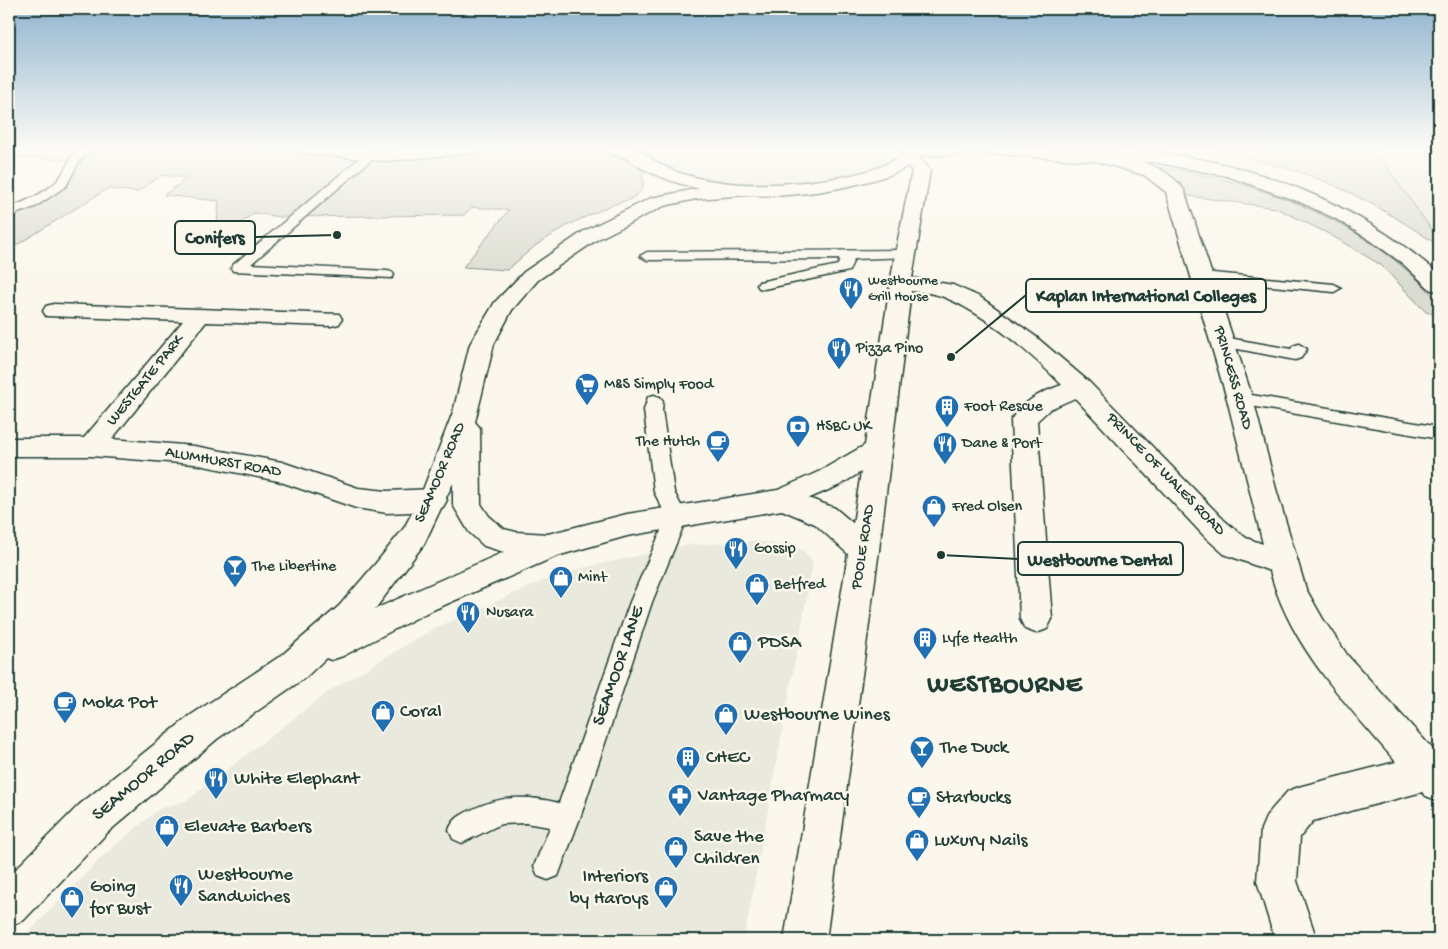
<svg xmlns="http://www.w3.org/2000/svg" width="1448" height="949" viewBox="0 0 1448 949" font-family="'Gochi Hand',sans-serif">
<rect width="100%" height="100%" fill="#fbf7ec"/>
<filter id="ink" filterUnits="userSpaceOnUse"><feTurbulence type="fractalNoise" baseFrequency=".02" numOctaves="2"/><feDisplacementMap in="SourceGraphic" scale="10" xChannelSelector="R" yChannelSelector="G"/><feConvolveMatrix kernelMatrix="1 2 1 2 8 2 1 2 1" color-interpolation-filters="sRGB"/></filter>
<g filter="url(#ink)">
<!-- built -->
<path fill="#eae9de" d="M 625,148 L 915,148 L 881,172 L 796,190 L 694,182 Z
M 1373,148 L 1439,148 L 1439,240 Z
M 756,541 L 795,547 L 804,551 L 813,563 L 744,940 L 21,940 L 106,853 L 159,809 L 186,801 L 331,690 L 435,628 L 543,581 L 582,568 L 687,545 Z"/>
<!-- green -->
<path fill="#dbdcd1" stroke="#7d8c82" d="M 9,148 L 305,148 L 385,156 L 472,148 L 592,148 L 625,157 L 643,172 L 643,189 L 631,199 L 609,206 L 568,225 L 535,246 L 507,270 L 463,267 L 509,210 L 472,207 L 464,215 L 280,217 L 254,213 L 229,232 L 217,223 L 219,201 L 164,195 L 188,178 L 162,175 L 137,192 L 107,189 L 12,248 L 9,248 L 9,212 L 31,204 L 62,183 L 74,160 L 9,157 Z
M 1213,148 L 1373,148 L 1439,240 L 1439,246 C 1400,219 1360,195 1316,178 C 1282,165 1247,159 1213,148 Z
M 1148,166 C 1257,179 1365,219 1439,302 L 1439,315 L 1426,312 L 1381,265 L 1329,234 L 1276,208 L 1189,196 Z"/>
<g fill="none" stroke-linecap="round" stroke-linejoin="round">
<defs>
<path id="service" d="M 79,148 L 92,148 L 79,162 L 66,186 L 35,207 L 9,216 L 9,208 C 24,202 46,193 57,181 C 66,171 68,159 79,148 Z
M 370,152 L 374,153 L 374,157 L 251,264 L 387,271 L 392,272 L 394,275 L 392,278 L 233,271 L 231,268 L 233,265 L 366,153 Z
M 905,250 L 912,254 L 910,257 L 854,259 L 849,271 L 764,289 L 759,288 L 757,285 L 759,282 L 838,265 L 840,259 L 647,260 L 640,256 L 647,252 Z
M 1202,272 L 1334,284 L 1341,288 L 1334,292 L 1197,279 L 1195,276 L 1197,273 Z
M 1223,337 L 1291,349 L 1293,346 L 1299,344 L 1307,349 L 1301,358 L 1295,360 L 1217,345 L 1215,342 Z
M 1240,393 L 1439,427 L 1439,439 L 1234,403 L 1231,399 L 1234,395 Z
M 654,395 L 660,397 L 663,401 L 662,410 L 674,492 L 687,517 L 652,602 L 580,818 L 558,876 L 548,880 L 538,876 L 534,866 L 550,827 L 525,823 L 501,824 L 462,843 L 453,839 L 449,830 C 453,819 460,815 471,810 C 502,795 527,795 559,803 L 630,602 L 667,517 L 654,492 L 644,410 L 648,397 Z"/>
<path id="minor" d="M 1098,151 C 1128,157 1165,163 1184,190 L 1253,399 L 1276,489 L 1306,589 L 1323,619 L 1348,656 L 1439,756 L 1439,801 L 1426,796 L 1422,792 L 1313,821 L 1300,837 L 1297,881 L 1317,940 L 1275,940 L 1257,881 L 1261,829 L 1267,815 L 1288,791 L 1302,786 L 1396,762 C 1347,704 1290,647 1270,571 L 1224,554 L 1205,537 L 1075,398 L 1050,409 L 1037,421 L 1052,619 L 1047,629 L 1036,633 L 1025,629 L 1020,619 L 1011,420 C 1023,401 1041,392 1062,385 C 1032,354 982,311 941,296 C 932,293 920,292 911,291 L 879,550 L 875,558 L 864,562 L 853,558 L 849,550 L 861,472 L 840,485 L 784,509 L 774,506 L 770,499 L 774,492 L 820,471 L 865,445 L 895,254 L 912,171 L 901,158 L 904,154 C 917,151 923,161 930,171 L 912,278 L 953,285 L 980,297 L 1035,336 L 1089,382 L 1225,521 L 1246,538 L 1263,544 L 1227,399 L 1166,192 L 1144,175 L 1092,160 L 1090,156 L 1092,152 Z
M 54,304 L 339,314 L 342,319 L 339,324 L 331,326 L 206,322 L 112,439 L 194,446 L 282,462 L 358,488 L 387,491 L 433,489 L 443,493 L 447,500 L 443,507 L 433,511 L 387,513 L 356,508 L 278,481 L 194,464 L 91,456 L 9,456 L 9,438 L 84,438 L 183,321 L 46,316 L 43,311 L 46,306 Z"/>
<path id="tertiary" d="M 740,186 L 746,187 L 749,191 L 746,195 L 696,199 L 664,206 L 598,239 L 538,280 L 512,310 L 494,344 L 475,422 L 480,428 L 481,504 L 489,516 L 504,529 L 516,532 L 548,534 L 627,514 L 784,489 L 835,508 L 875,542 L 879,550 L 826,940 L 784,940 L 848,554 L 815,524 L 782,510 L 627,536 L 557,556 L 426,613 L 343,656 L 331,660 L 326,658 L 306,677 L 217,739 L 107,833 L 24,920 L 9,926 L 9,876 L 79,805 L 191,715 L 282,655 L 339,606 L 376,563 L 404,528 L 419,500 L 453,412 L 470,344 L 495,302 L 524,272 L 584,231 L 651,198 L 696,189 ZM 453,483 L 453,505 L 469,532 L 484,546 L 504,552 L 375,609 L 424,544 Z"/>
<path id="secondary" d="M 297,148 L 356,148 L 385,151 L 416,148 L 480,148 L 478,152 L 472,153 L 385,161 L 305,153 L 299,152 Z
M 604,148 C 616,148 635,145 642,156 L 640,160 L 634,161 L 606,152 Z"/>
<path id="trunk" d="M 617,148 C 622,148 631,146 636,148 C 642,150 649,158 655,161 C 664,167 676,172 686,175 C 704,180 724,183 743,184 C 776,186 889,180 907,148 C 970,148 1032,148 1095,151 C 1114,152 1133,150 1152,152 C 1258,163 1359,205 1439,274 L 1439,291 L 1431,290 L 1402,263 L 1370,240 L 1336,219 L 1300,202 L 1227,176 L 1153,162 L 1096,161 L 982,153 L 974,149 C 964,160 933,151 919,157 C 915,158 912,164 908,166 C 897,173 884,177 873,180 C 801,200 722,204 654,174 C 641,168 624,159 617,148 Z"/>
</defs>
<!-- service casing -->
<use href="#service" stroke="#1f3d34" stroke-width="3"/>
<!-- minor casing -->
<use href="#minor" stroke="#1f3d34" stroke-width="3"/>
<!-- tertiary casing -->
<use href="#tertiary" stroke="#1f3d34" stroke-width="3"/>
<!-- secondary casing -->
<use href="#secondary" stroke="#1f3d34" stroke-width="3"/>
<!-- trunk casing -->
<use href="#trunk" stroke="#1f3d34" stroke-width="3"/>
<!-- service -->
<use href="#service" fill="#fbf7ec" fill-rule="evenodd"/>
<!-- minor -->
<use href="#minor" fill="#fbf7ec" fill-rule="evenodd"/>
<!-- tertiary -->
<use href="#tertiary" fill="#fbf7ec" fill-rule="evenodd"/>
<!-- secondary -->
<use href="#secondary" fill="#fbf7ec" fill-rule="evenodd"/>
<!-- trunk -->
<use href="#trunk" fill="#fbf7ec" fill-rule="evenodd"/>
</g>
</g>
<!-- sky -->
<linearGradient id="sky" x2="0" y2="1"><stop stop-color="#90b4cf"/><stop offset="0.53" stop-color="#fdfbf6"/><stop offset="1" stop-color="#fdfbf6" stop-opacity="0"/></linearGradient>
<rect width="1448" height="281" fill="url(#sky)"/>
<!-- icons -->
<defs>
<symbol id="restaurant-pin" viewBox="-11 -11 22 30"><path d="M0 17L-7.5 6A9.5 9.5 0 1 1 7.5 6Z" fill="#1f6fb2" stroke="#fbf7ec"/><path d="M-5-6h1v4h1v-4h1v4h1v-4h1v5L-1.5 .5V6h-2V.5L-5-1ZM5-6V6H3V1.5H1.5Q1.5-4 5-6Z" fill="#fff"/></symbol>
<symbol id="supermarket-pin" viewBox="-11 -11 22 30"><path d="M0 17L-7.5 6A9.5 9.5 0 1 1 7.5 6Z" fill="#1f6fb2" stroke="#fbf7ec"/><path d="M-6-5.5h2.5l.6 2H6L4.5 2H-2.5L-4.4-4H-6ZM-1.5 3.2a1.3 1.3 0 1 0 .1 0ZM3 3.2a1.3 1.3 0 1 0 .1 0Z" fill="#fff"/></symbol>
<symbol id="building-pin" viewBox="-11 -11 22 30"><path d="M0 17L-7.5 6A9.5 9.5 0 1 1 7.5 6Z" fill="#1f6fb2" stroke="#fbf7ec"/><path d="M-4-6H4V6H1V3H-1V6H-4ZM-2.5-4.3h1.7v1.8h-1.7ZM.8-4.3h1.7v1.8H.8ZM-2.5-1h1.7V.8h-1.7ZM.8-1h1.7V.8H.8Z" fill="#fff"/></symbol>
<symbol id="bank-pin" viewBox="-11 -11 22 30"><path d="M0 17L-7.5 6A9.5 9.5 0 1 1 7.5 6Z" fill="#1f6fb2" stroke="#fbf7ec"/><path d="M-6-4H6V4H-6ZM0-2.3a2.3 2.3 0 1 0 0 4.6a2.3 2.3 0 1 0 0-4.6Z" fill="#fff"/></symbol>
<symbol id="cafe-pin" viewBox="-11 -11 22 30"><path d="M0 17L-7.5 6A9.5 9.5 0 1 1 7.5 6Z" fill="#1f6fb2" stroke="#fbf7ec"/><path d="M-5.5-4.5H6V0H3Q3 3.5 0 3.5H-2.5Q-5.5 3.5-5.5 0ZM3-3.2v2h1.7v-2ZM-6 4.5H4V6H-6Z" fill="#fff"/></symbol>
<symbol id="shop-pin" viewBox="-11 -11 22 30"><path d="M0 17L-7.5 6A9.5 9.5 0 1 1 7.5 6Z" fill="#1f6fb2" stroke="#fbf7ec"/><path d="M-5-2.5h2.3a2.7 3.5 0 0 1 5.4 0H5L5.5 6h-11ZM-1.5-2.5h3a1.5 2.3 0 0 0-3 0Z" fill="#fff"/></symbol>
<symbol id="bar-pin" viewBox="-11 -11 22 30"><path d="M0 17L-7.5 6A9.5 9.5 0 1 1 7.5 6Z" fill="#1f6fb2" stroke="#fbf7ec"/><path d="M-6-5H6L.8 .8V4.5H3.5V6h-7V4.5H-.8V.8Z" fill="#fff"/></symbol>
<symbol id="pharmacy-pin" viewBox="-11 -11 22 30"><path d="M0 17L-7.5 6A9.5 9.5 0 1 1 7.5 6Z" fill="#1f6fb2" stroke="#fbf7ec"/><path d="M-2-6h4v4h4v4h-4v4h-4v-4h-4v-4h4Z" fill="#fff"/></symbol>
</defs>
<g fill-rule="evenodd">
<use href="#restaurant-pin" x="837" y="275" width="28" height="38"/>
<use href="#restaurant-pin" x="825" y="335" width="28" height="38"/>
<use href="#supermarket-pin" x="573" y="371" width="28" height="38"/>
<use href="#building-pin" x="933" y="393" width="28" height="38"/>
<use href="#bank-pin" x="784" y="413" width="28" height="38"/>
<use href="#cafe-pin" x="704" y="428" width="28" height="38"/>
<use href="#restaurant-pin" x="931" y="430" width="28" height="38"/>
<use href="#shop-pin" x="920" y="493" width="28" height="38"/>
<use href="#restaurant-pin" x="722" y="535" width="28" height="38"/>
<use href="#bar-pin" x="221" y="553" width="28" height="38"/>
<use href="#shop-pin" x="547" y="564" width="28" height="38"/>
<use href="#shop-pin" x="743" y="571" width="28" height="38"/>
<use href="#restaurant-pin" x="454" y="599" width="28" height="38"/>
<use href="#building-pin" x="911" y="625" width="28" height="38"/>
<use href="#shop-pin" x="726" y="629" width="28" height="38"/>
<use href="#cafe-pin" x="51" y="689" width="28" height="38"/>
<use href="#shop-pin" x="369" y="698" width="28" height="38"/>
<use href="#shop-pin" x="712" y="701" width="28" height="38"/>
<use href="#bar-pin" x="908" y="734" width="28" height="38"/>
<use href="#building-pin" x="674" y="744" width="28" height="38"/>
<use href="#restaurant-pin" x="202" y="765" width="28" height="38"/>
<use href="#pharmacy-pin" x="666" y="782" width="28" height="38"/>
<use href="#cafe-pin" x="905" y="784" width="28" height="38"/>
<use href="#shop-pin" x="153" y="813" width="28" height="38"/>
<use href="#shop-pin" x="903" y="827" width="28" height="38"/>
<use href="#shop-pin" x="662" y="834" width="28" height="38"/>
<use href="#restaurant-pin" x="167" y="872" width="28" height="38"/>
<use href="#shop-pin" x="652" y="874" width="28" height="38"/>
<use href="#shop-pin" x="58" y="884" width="28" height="38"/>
</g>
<g text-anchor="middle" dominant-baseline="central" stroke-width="5" stroke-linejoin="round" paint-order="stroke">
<!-- far-poi labels -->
<g font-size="14" fill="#1f3d34" stroke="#fbf7ec" text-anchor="start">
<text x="868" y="281">Westbourne<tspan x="868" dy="16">Grill House</tspan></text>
</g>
<!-- poi labels -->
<g font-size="16" fill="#1f3d34" stroke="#fbf7ec" text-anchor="start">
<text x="856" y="349">Pizza Pino</text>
<text x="604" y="385">M&amp;S Simply Food</text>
<text x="964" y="407">Foot Rescue</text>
<text x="816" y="427">HSBC UK</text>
<text x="700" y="442" text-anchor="end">The Hutch</text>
<text x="962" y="444">Dane &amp; Port</text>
<text x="952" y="507">Fred Olsen</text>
<text x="754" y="549">Gossip</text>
<text x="252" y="567">The Libertine</text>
<text x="578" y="578">Mint</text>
<text x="774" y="585">Betfred</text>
<text x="486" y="613">Nusara</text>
<text x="942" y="639">Lyfe Health</text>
</g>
<!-- street labels -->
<g font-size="16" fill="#1f3d34" stroke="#fbf7ec">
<text transform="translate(1232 378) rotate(74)">PRINCESS ROAD</text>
<text transform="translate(146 381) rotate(-51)">WESTGATE PARK</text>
<text transform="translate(223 463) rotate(10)">ALUMHURST ROAD</text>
<text transform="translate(441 473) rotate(-67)">SEAMOOR ROAD</text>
<text transform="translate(1165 475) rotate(46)">PRINCE OF WALES ROAD</text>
<text transform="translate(864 547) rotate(-81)">POOLE ROAD</text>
</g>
<!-- near-poi labels -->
<g font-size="19" fill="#1f3d34" stroke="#fbf7ec" text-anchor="start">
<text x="758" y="643">PDSA</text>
<text x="82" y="703">Moka Pot</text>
<text x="400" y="712">Coral</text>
<text x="744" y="715">Westbourne Wines</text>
<text x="940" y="748">The Duck</text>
<text x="706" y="758">CHEC</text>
<text x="234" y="779">White Elephant</text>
<text x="698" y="796">Vantage Pharmacy</text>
<text x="936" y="798">Starbucks</text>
<text x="184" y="827">Elevate Barbers</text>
<text x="694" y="837">Save the<tspan x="694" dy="22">Children</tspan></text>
<text x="934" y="841">Luxury Nails</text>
<text x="198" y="875">Westbourne<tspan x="198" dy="22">Sandwiches</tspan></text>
<text x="648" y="877" text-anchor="end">Interiors<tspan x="648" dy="22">by Haroys</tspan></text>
<text x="90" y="887">Going<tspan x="90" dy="22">for Bust</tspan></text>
</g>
<!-- near-street labels -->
<g font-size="19" fill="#1f3d34" stroke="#fbf7ec">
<text transform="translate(619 666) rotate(-71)">SEAMOOR LANE</text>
<text transform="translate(144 777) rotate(-40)">SEAMOOR ROAD</text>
</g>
<!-- near-district labels -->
<g font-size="25" font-weight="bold" letter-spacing="1" fill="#1f3d34" stroke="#fbf7ec">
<text x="1005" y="686">WESTBOURNE</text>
</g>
</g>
<!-- callouts -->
<path fill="none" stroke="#1f3d34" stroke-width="2" d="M337 235L255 237M951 357L1026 295M941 555L1018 559"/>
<g fill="#1f3d34" stroke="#fbf7ec" stroke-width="2">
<circle cx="337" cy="235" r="5"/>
<circle cx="951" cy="357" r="5"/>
<circle cx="941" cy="555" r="5"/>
</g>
<g fill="#fbf7ec" stroke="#1f3d34" stroke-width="2">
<rect x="175" y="221" width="80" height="33" rx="5"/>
<rect x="1026" y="279" width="240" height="33" rx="5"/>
<rect x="1018" y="542" width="165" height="33" rx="5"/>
</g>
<g font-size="18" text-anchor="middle" font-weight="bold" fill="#1f3d34">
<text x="215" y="243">Conifers</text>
<text x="1146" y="301">Kaplan International Colleges</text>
<text x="1100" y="565">Westbourne Dental</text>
</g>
<!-- margin -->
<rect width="1448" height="949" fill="none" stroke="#fbf7ec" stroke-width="30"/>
<rect x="15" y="15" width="1418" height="919" fill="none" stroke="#1f3d34" stroke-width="2" filter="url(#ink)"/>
</svg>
